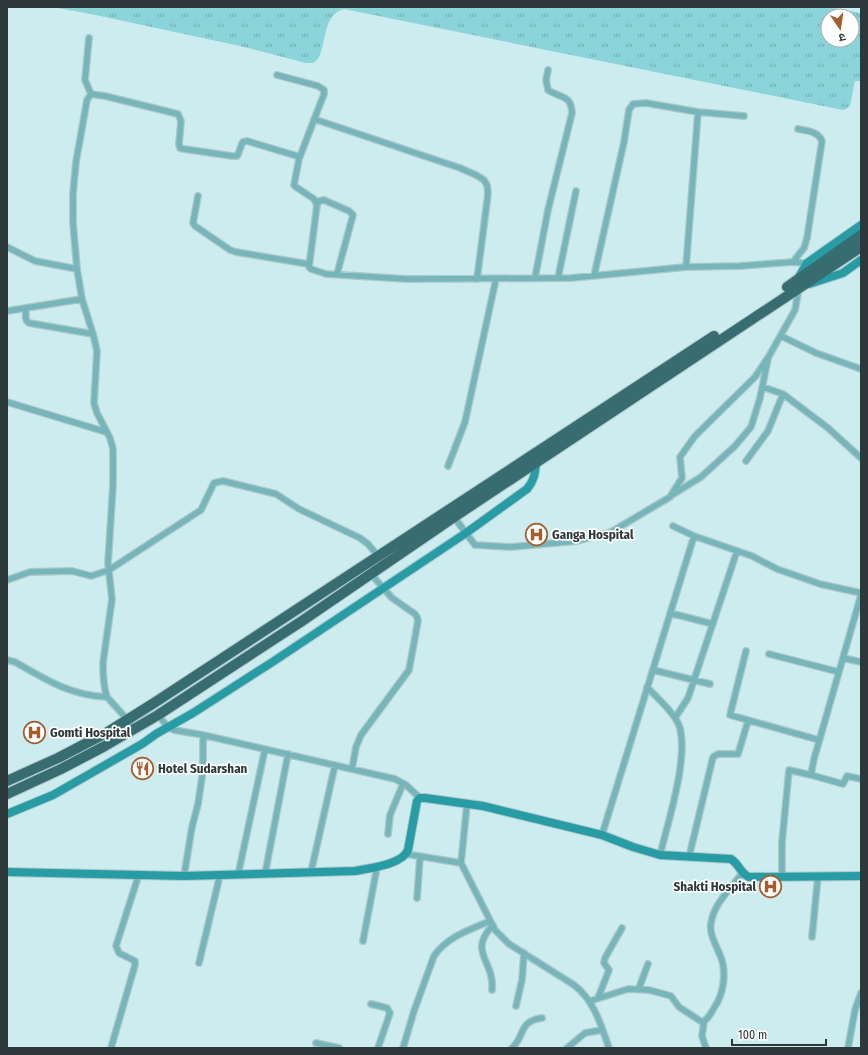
<svg xmlns="http://www.w3.org/2000/svg" width="868" height="1055" viewBox="0 0 868 1055" font-family="'Fira Sans Condensed','Noto Sans Devanagari',sans-serif">
<defs>
<pattern id="grass-tufts" width="24" height="20" patternUnits="userSpaceOnUse"><rect width="24" height="20" fill="#8ad4da"/><path d="M3 7l-1-3M5 7V3M7 7l1-3M15 17l-1-3M17 17v-4M19 17l1-3" fill="none" stroke="#71adb2"/></pattern>
</defs>
<rect width="100%" height="100%" fill="#cdecef"/>
<!-- grass -->
<path fill="url(#grass-tufts)" fill-rule="evenodd" d="M 52,7 L 828,7 L 861,13 L 861,81 L 855,81 L 850,106 L 846,109 L 843,110 L 344,9 C 322,15 327,43 318,59 L 313,63 L 306,63 L 240,46 L 91,14 ZM 828,16 L 852,16 L 852,40 L 828,40 Z"/>
<g fill="none" stroke-linecap="round" stroke-linejoin="round">
<defs>
<path id="street" d="M 89,38 L 85,80 L 91,94
M 277,75 L 318,86 L 324,90 L 324,94 L 299,159
M 314,119 L 460,168 L 476,175 L 484,180 L 487,185 L 488,194 L 477,279
M 198,196 L 193,223 L 195,226 L 230,250 L 236,252 L 308,264
M 316,202 L 324,200 L 349,211 L 353,215 L 337,274
M 7,247 L 35,261 L 77,269
M 793,262 L 804,248 L 807,238 L 822,141 C 818,131 807,131 798,129
M 686,267 L 698,112
M 594,276 L 624,142 L 629,110 L 633,104 L 646,103 L 698,112 L 744,116
M 535,278 L 548,210 L 572,113 C 571,94 561,99 548,90 L 546,80 L 548,70
M 558,278 L 576,191
M 26,309 C 26,314 24,320 29,323 L 93,334
M 7,311 L 82,299
M 781,336 L 816,353 L 861,369
M 763,387 L 783,394 L 828,428 L 861,458
M 7,402 L 106,432
M 746,461 L 768,431 L 783,394
M 448,466 L 465,422 L 496,279
M 672,495 L 701,477 L 735,446 L 751,427 L 760,398 L 768,359
M 454,517 L 475,545 L 511,547 L 577,541 L 611,532 L 670,497 L 682,478 L 680,457 L 695,436 L 755,377 L 769,356 L 795,310 L 799,288
M 673,526 L 694,536 L 752,556 L 777,569 L 820,584 L 861,593
M 7,580 L 30,572 L 72,571 L 91,576 L 109,570 L 201,510 L 214,483 L 223,481 L 276,494 L 299,509 L 360,538 L 368,544 L 378,556
M 670,613 L 713,624
M 746,651 L 730,715 L 819,740
M 769,654 L 839,672
M 843,658 L 861,662
M 7,660 L 15,662 C 47,680 69,695 107,697
M 653,670 L 710,684
M 647,687 C 657,698 676,714 680,728 C 688,761 668,822 660,855
M 158,715 L 168,727 L 174,730 L 203,735 L 395,779 L 406,785 L 420,798
M 675,718 L 688,698 L 737,551
M 135,728 L 107,697 C 103,686 103,674 103,663 L 112,599 L 108,563 L 113,485 L 113,449 L 110,438 L 97,413 L 94,403 L 97,351 L 93,334 L 82,299 L 77,269 L 73,223 L 73,194 L 76,162 L 87,100 L 91,94 L 105,96 L 178,114 L 181,121 L 179,144 L 180,148 L 184,149 L 232,156 L 237,156 C 240,152 240,146 243,142 L 247,141 L 297,156 L 299,159 L 294,185 L 296,187 L 314,199 L 317,205 L 309,267 L 311,269 L 326,274 L 406,279 L 571,278 L 686,267 L 740,266 L 793,262 L 807,263
M 352,769 L 356,747 L 361,735 L 409,670 L 418,621 L 417,617 L 415,614 L 392,598 L 371,574
M 811,775 L 843,784 L 847,776 L 861,779
M 467,804 L 461,863 L 495,930 L 509,944 L 574,985 C 594,1000 601,1025 609,1048
M 388,834 L 390,815 L 403,784
M 602,835 L 694,536
M 406,854 L 461,863
M 689,857 L 713,757 L 718,754 L 738,754 L 748,721
M 311,872 L 335,765
M 265,874 L 288,754
M 238,875 L 265,749
M 184,876 L 192,827 L 198,804 L 203,771 L 203,735
M 782,877 L 782,842 L 789,770 L 811,775 L 814,759 L 861,595
M 417,898 L 420,857
M 812,937 L 818,876
M 363,941 L 377,867
M 199,963 L 220,875
M 639,988 L 648,964
M 492,990 C 495,961 467,952 493,925
M 598,998 L 609,970 L 604,963 L 605,958 L 622,928
M 590,1001 L 628,989 L 649,990 L 671,996 L 679,1007 L 702,1022 C 708,1020 711,1013 714,1008 C 724,994 727,971 720,955 C 716,945 709,934 711,923 C 714,903 731,889 742,873
M 371,1004 L 387,1008 L 390,1013 L 378,1048
M 516,1006 L 522,980 L 524,953
M 704,1022 L 702,1036 L 706,1048
M 316,1043 L 339,1048
M 111,1048 L 135,965 L 135,961 L 119,953 L 116,946 L 139,874
M 403,1048 L 414,1011 L 434,956 C 447,937 469,930 490,921
M 512,1048 C 525,1037 518,1021 542,1018
M 567,1048 L 585,1033 L 602,1030
M 848,1048 L 855,1010 L 861,993"/>
<path id="secondary" d="M 799,277 L 807,263 L 861,225
M 809,284 L 843,273 L 861,260
M 7,814 L 53,795 L 142,744 L 156,734 L 193,713 L 274,661 L 466,533 L 527,489 C 534,481 535,474 536,463
M 7,872 L 184,876 L 355,871 C 369,868 402,865 408,850 L 417,801 L 420,798 L 425,798 L 483,806 L 602,835 L 633,847 L 660,855 L 731,859 C 739,864 740,873 749,877 L 861,876"/>
<path id="highway" d="M 787,287 L 861,235
M 7,781 L 58,758 L 106,733 L 154,703 L 714,336
M 7,794 L 61,769 L 103,747 L 158,715 L 302,621 L 454,517 L 861,247"/>
</defs>
<!-- street casing -->
<use href="#street" stroke="#adc8cb" stroke-width="8"/>
<!-- secondary casing -->
<use href="#secondary" stroke="#adc8cb" stroke-width="10"/>
<!-- highway casing -->
<use href="#highway" stroke="#adc8cb" stroke-width="12"/>
<!-- street -->
<use href="#street" stroke="#76b5ba" stroke-width="5.5"/>
<!-- secondary -->
<use href="#secondary" stroke="#289ca5" stroke-width="8"/>
<!-- highway -->
<use href="#highway" stroke="#376d71" stroke-width="10"/>
</g>
<!-- icons -->
<defs>
<symbol id="hospital-ring" viewBox="-11 -11 22 22"><circle r="9.5" fill="#fff" stroke="#a35e30" stroke-width="1.5"/><path d="M-5-5h3v3.5h4V-5h3V5h-3V1.5h-4V5h-3Z" fill="#a35e30"/></symbol>
<symbol id="restaurant-ring" viewBox="-11 -11 22 22"><circle r="9.5" fill="#fff" stroke="#a35e30" stroke-width="1.5"/><path d="M-5-6h1v4h1v-4h1v4h1v-4h1v5L-1.5 .5V6h-2V.5L-5-1ZM5-6V6H3V1.5H1.5Q1.5-4 5-6Z" fill="#a35e30"/></symbol>
</defs>
<g fill-rule="evenodd">
<use href="#hospital-ring" x="524" y="522" width="25" height="25"/>
<use href="#hospital-ring" x="22" y="720" width="25" height="25"/>
<use href="#restaurant-ring" x="130" y="756" width="25" height="25"/>
<use href="#hospital-ring" x="758" y="874" width="25" height="25"/>
</g>
<g text-anchor="middle" dominant-baseline="central" stroke-width="3.5" stroke-linejoin="round" paint-order="stroke">
<!-- poi labels -->
<g font-size="13" font-weight="bold" fill="#2c3839" stroke="#fff" text-anchor="start">
<text x="552" y="534">Ganga Hospital</text>
<text x="50" y="732">Gomti Hospital</text>
<text x="158" y="768">Hotel Sudarshan</text>
<text x="756" y="886" text-anchor="end">Shakti Hospital</text>
</g>
</g>
<!-- border -->
<rect width="868" height="1055" fill="none" stroke="#2c3839" stroke-width="16"/>
<!-- north arrow -->
<g transform="translate(840 28) rotate(167)"><circle r="19" fill="#ffffff" stroke="#abafb0"/>
<path d="M0-3L7 15L0 10L-7 15Z" fill="#a35e30"/>
<text y="-6" font-size="11" font-weight="bold" text-anchor="middle" fill="#2c3839">उ</text>
</g>
<!-- scale -->
<path d="M732 1039v6h94v-6" fill="none" stroke="#2c3839" stroke-width="2"/>
<text x="738" y="1039" font-size="12" fill="#2c3839" stroke="#ffffff" stroke-width="3" paint-order="stroke">100 m</text>
</svg>
